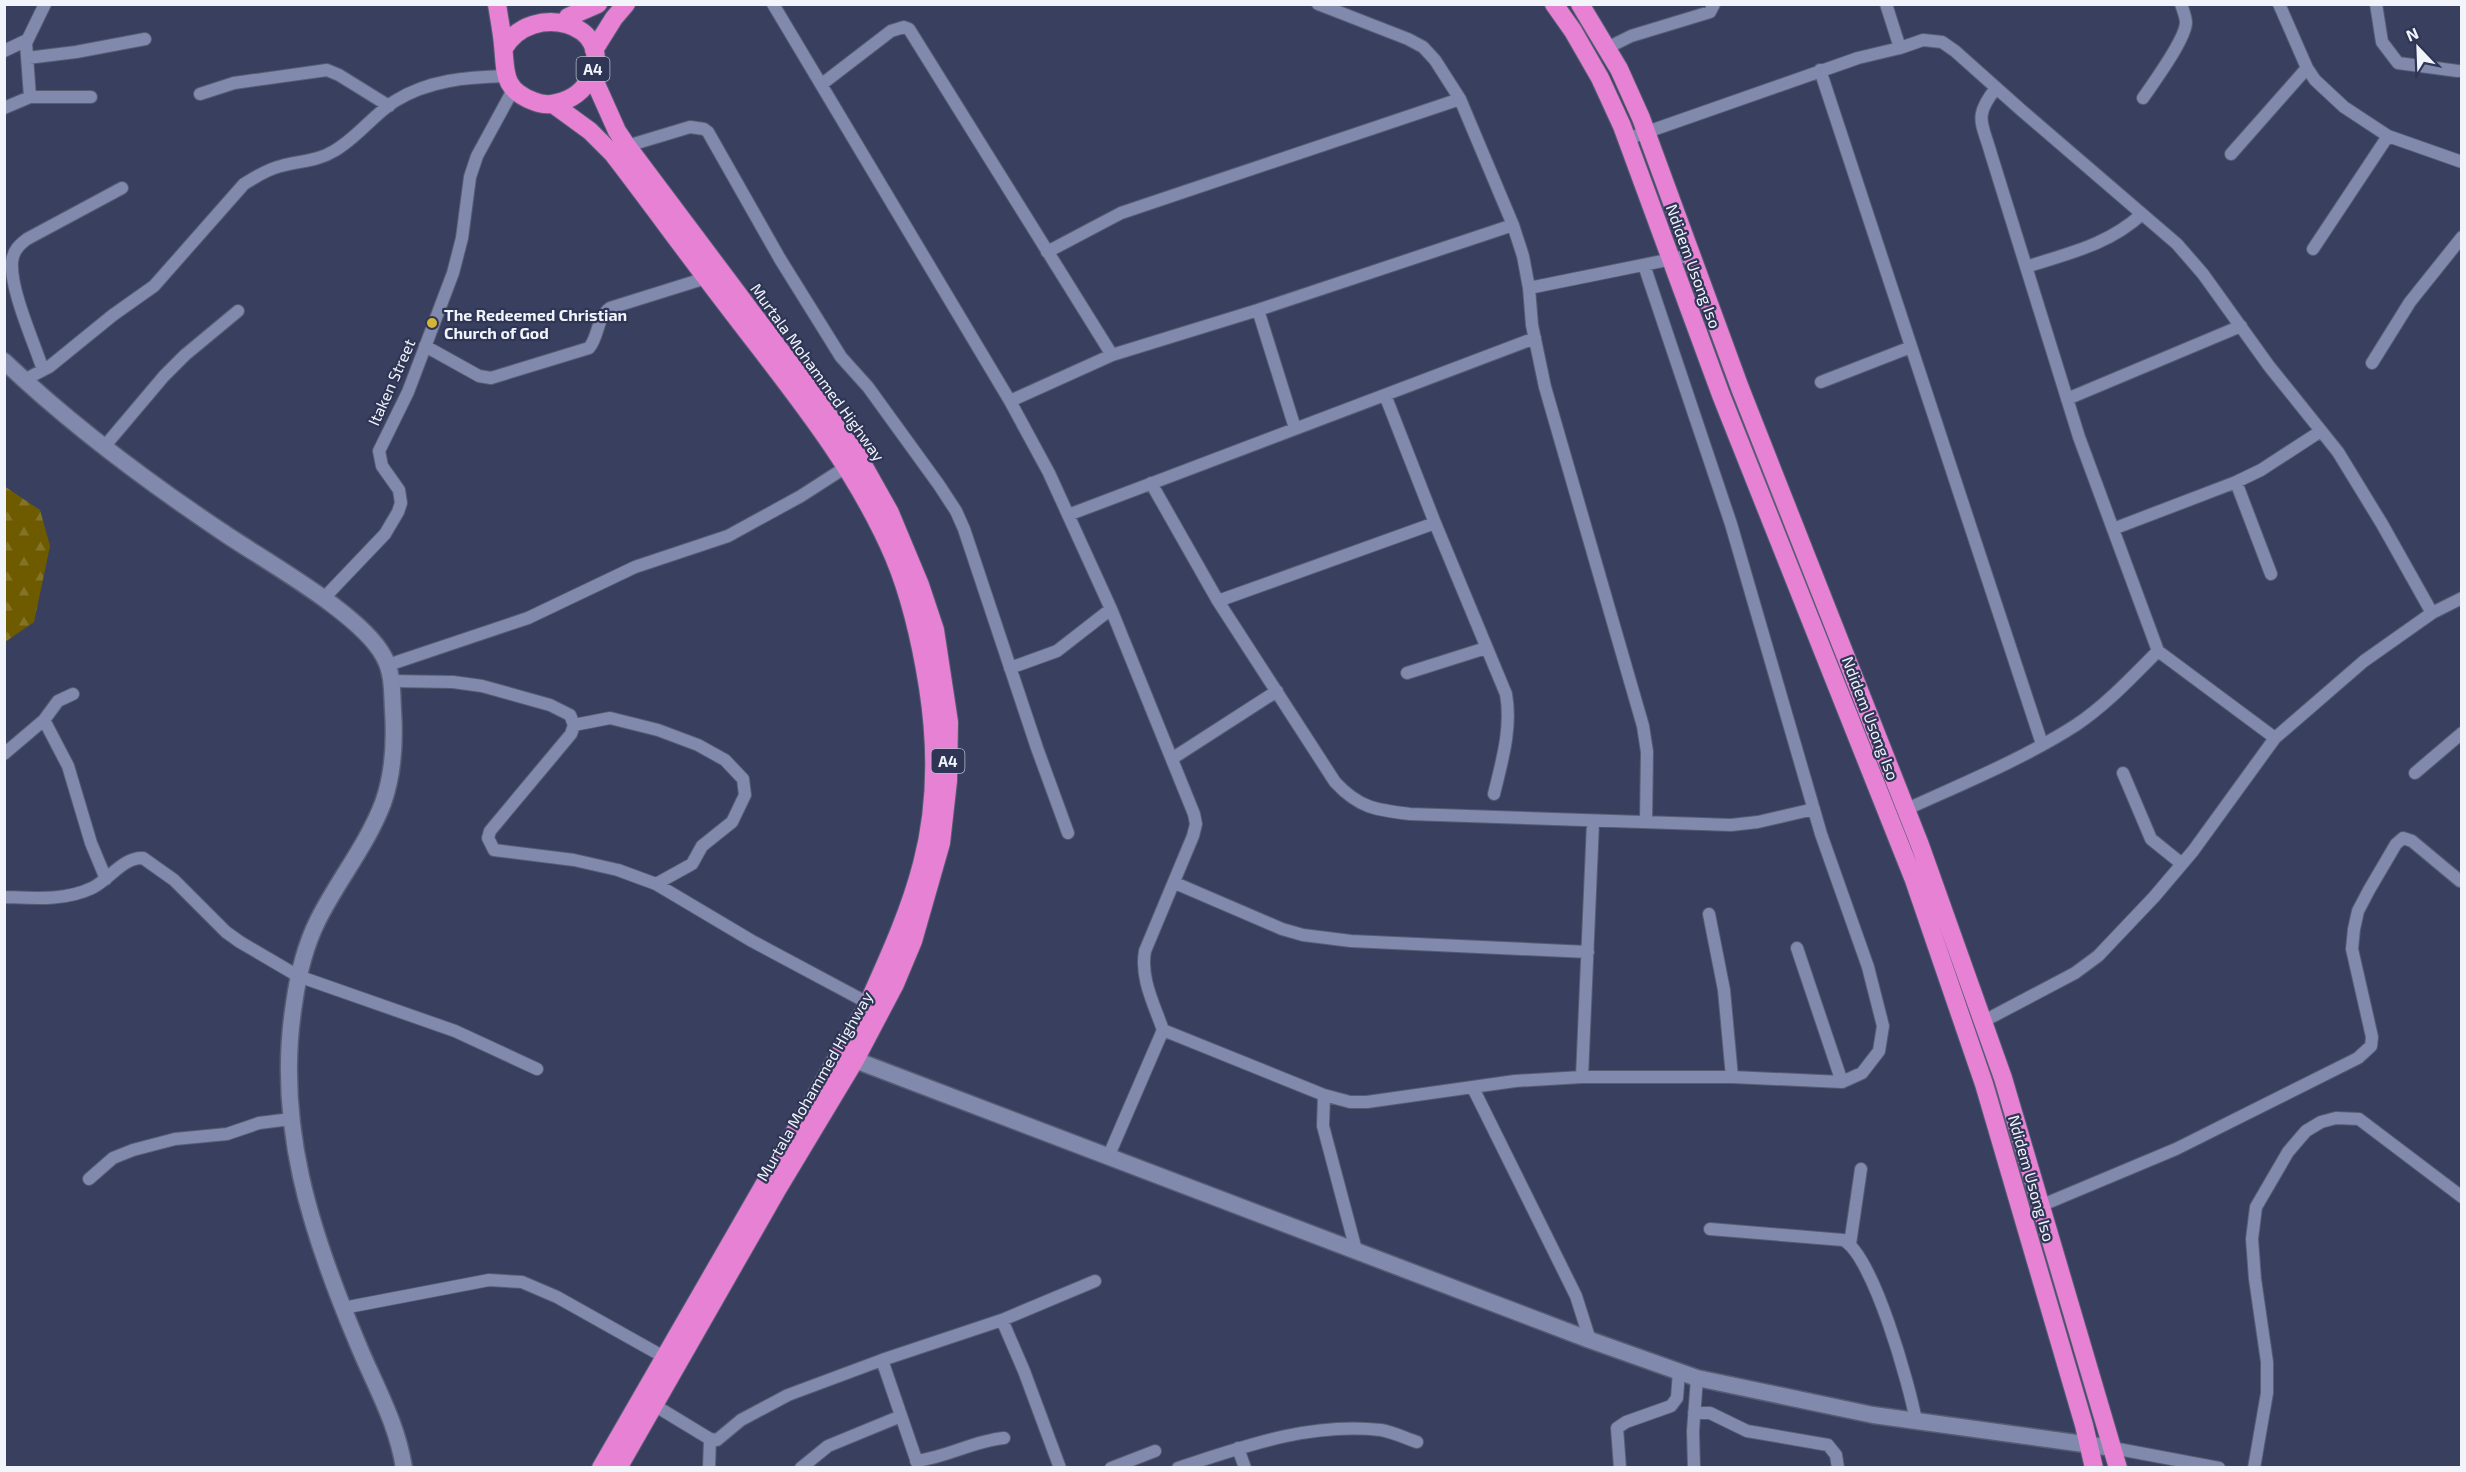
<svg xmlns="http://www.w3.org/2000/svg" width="2466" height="1472" viewBox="0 0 2466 1472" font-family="'Exo 2',sans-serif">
<defs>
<pattern id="forest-firs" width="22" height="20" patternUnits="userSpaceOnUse" patternTransform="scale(1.5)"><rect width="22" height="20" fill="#6e5b00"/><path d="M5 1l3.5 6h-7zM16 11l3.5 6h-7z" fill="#837326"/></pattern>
</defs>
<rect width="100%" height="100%" fill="#39405f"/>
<!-- forest -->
<path fill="url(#forest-firs)" d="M 4,486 L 40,510 L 50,546 L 34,622 L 5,642 Z"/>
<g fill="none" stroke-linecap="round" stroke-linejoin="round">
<defs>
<path id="street" d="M 773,4 L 1010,401 L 1049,473 L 1111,609 L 1194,814 L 1196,824 L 1193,836 L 1145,951 C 1140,978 1154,1004 1163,1030 L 1109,1155
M 1318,4 L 1408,39 L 1423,47 L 1435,60 L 1460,99 L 1513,225 L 1523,256 L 1529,288 L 1532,325 L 1545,387 L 1643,726 L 1647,752 L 1646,822
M 1886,4 L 1900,48
M 2279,4 L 2307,68 L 2315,80 L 2344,107 L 2388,136 L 2462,162
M 2376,4 L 2382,42 L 2398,63 L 2458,71
M 1607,48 L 1631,36 L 1710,12 L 1714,4
M 4,51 L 27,40
M 27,58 L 76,52 L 145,39
M 1820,70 L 2042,744
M 822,84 L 891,31 L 904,27 L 909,29 L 1112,355
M 1996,88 C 1973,117 1982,122 1991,154 L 2079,437 L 2158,651 L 2275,738
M 200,94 L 234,83 L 327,70 L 339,75 L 389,106
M 30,97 L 26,43 L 45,4
M 2143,98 C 2154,82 2185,40 2186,23 C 2186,17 2183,10 2181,4
M 4,108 L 30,97 L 91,97
M 1627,139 L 1858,58 L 1900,48 L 1923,40 L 1942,42 L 1955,51 L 2020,109 L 2177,244 L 2203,274 L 2269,366 L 2338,452 L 2382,524 L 2432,613
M 627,146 L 690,127 L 704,129 L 708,132 L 780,259 L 841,357 L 868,387 L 939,485 L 956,511 L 964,529 L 1037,748 L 1068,833
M 2231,154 L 2307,68
M 2313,249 L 2388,136
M 1047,252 L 1121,213 L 1460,99
M 2026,267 C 2069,253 2108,245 2142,214
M 1529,288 L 1692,255
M 1258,310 L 1295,428
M 425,346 L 479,376 L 491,378 L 589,348 C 599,336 596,319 610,308 L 706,278
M 2372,363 L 2410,302 L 2462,237
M 43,370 C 34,342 10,290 12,262 C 13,251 19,245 27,239 L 122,188
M 24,380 L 49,367 L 113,315 L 154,286 L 244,184 C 256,177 267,169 281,166 C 299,161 318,161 334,151 C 357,138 373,115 395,101 C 429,80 467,77 506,76
M 1821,382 L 1911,347
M 1385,395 L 1435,523 L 1506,694 C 1512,728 1502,761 1494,794
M 2067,399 L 2241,326
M 1010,401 L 1112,355 L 1258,310 L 1513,225
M 104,447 L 164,376 L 185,355 L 238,311
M 2236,482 L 2271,574
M 1151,483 L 1218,601 L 1335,782 C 1359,808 1376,810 1410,814 L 1731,825 L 1758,822 L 1814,809
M 1068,515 L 1535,338
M 2113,529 L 2236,482 L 2261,470 L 2321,431
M 323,599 L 385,534 L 398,512 L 401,503 L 399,490 L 382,466 L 379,451 L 408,392 L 453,273 L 462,238 L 470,177 L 477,156 L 514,88
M 1218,601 L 1435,523
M 388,665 L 528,618 L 635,567 L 728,536 L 801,496 L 846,467
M 1010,668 L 1057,651 L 1111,609
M 1407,673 L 1486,648
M 391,681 L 453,682 L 482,686 L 550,705 L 570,715 L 574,725 L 571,734 L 490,831 L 488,838 L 494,850 L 574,860 L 618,870 L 656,884 L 752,941 L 868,1003
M 44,720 L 68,766 L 91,843 L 106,879
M 574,725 L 610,718 L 658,730 L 698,745 L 725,760 L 743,779 L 745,795 L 732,822 L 702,846 L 692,864 L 656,884
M 4,754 L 44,720 L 58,701 L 73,694
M 1173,758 L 1277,691
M 2123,773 L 2151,839 L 2182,864
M 2415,773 L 2462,733
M 1907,809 C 1964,783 2023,759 2076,725 C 2106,705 2132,677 2158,651
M 1175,883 L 1282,929 L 1303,935 L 1351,941 L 1588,952
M 4,897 C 33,898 65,901 92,888 C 109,880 123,857 143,858 L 174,880 L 226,932 L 240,942 L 298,976 L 455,1031 L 537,1069
M 1709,914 L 1724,990 L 1732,1077
M 1797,948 L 1842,1082
M 1984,1021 L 2075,973 L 2098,956 L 2154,897 L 2193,851 L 2275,738 L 2364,661 L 2432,613 L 2462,598
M 1163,1030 L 1324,1095 L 1350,1102 L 1367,1102 L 1515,1081 L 1582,1077 L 1732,1077 L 1842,1082 L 1862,1073 L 1879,1051 L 1883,1026 L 1868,967 L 1821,834 L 1731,524 L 1644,265
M 1582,1077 L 1593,822
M 1473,1088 L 1576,1296 L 1590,1340
M 1324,1095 L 1323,1126 L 1356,1250
M 89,1179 L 113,1158 L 133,1150 L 175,1139 L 227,1134 L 259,1123 L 291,1119
M 2040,1206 L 2176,1149 L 2358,1058 L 2371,1046 L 2372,1037 L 2352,949 L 2354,929 L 2358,911 L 2369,890 L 2396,844 L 2403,838 L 2412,841 L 2460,881
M 1710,1229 L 1843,1240 C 1873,1254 1910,1387 1916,1421
M 1850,1244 L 1861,1169
M 343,1308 L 489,1280 L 522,1282 L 557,1297 L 664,1357
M 1002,1320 L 1024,1371 L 1060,1468
M 882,1360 L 919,1468
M 654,1405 L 710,1439 L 717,1440 L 741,1420 L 788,1395 L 882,1360 L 1002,1320 L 1095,1281
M 1694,1413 L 1710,1413 L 1747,1431 L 1828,1445 L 1836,1455 L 1838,1468
M 1238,1448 L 1245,1468
M 2113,1448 L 2219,1468
M 916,1461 C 949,1457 972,1441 1004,1438
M 709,1468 L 710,1439
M 801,1468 L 828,1446 L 901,1416
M 1111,1468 L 1155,1451
M 1178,1468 C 1245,1446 1310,1422 1381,1430 C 1393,1432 1405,1438 1417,1442
M 1620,1468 L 1617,1428 L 1626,1422 L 1671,1406 L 1677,1398 L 1679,1371
M 1694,1468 L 1693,1431 L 1697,1378
M 2254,1468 L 2267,1393 L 2267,1362 L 2255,1279 L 2252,1239 L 2256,1207 L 2288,1152 L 2306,1131 L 2321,1122 L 2336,1118 L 2359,1119 L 2462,1197"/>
<path id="secondary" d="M 4,361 C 70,424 145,480 221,531 C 263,560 362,614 384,657 C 393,673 392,693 393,710 C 395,740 393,775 383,803 C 367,845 338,880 318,920 C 305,946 298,975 294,1004 C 275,1124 311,1233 357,1342 C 374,1384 397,1422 404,1468
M 855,1060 L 1590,1340 L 1697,1378 L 1873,1415 L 2113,1448"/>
<path id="highway" d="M 497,4 C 499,18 502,32 503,45 C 506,72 502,89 533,101 C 540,104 549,105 556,103 C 571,100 584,91 591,76 C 616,24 532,0 504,48
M 1554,4 L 1573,31 L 1600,78 L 1622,126 L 1721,395 L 1914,880 L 1984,1084 L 2084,1425 L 2094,1468
M 1580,4 L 1619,69 L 1641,118 L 1740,388 L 1920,845 L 2003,1078 L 2118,1468
M 568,17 L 598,4
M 594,50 L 614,18 L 626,4
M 592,75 L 617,131 L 627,146 L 819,402 L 858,456 L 890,513 L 920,585 L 935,630 L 949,722 L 948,781 L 941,843 L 913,941 L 895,984 L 855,1060 L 778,1188 L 618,1468
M 553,104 L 590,131 L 613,154 C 650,202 686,252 723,300 C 785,382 853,461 894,557 C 911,598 921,643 928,687 C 937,745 937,807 922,864 C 909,914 887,961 866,1008 L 601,1468"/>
</defs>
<!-- street casing -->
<use href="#street" stroke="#575c73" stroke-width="14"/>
<!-- secondary casing -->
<use href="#secondary" stroke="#575c73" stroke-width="19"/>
<!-- highway casing -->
<use href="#highway" stroke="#575c73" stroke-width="20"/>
<!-- street -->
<use href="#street" stroke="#8189ac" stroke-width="12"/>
<!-- secondary -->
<use href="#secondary" stroke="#8189ac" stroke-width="16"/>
<!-- highway -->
<use href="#highway" stroke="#e681d3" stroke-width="18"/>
</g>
<!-- markers -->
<circle fill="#d5b535" stroke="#2f3554" stroke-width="2" cx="432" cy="323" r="6"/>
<g text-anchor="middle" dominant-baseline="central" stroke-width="4.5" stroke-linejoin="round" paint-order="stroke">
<!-- shield labels -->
<g fill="#2f3554" stroke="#b7bbc9" stroke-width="1.5">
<rect x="576.5" y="57" width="33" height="24" rx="4.5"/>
<rect x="931.5" y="749" width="33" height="24" rx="4.5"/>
</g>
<g font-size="15" font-weight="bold" fill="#f1f4fb">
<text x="593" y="69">A4</text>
<text x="948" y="761">A4</text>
</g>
<!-- street labels -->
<g font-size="16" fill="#f1f4fb" stroke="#2f3554">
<text transform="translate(1694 266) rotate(70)">Ndidem Usong Iso</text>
<text transform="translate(818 372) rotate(54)">Murtala Mohammed Highway</text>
<text transform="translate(391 382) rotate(-66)">Itaken Street</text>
<text transform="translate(1871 718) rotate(69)">Ndidem Usong Iso</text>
<text transform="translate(814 1086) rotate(-60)">Murtala Mohammed Highway</text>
<text transform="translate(2032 1178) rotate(74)">Ndidem Usong Iso</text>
</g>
<!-- poi labels -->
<g font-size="16" font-weight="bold" fill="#f1f4fb" stroke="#2f3554" text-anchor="start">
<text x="444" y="314">The Redeemed Christian<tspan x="444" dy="18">Church of God</tspan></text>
</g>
</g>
<!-- border -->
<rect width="2466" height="1472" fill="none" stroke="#f1f4fb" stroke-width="12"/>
<!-- north arrow -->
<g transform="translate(2418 48) rotate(337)" stroke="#2f3554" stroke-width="4.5" paint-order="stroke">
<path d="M0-4.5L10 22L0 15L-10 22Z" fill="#f1f4fb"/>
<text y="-9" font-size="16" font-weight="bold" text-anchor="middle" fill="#f1f4fb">N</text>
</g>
</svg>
